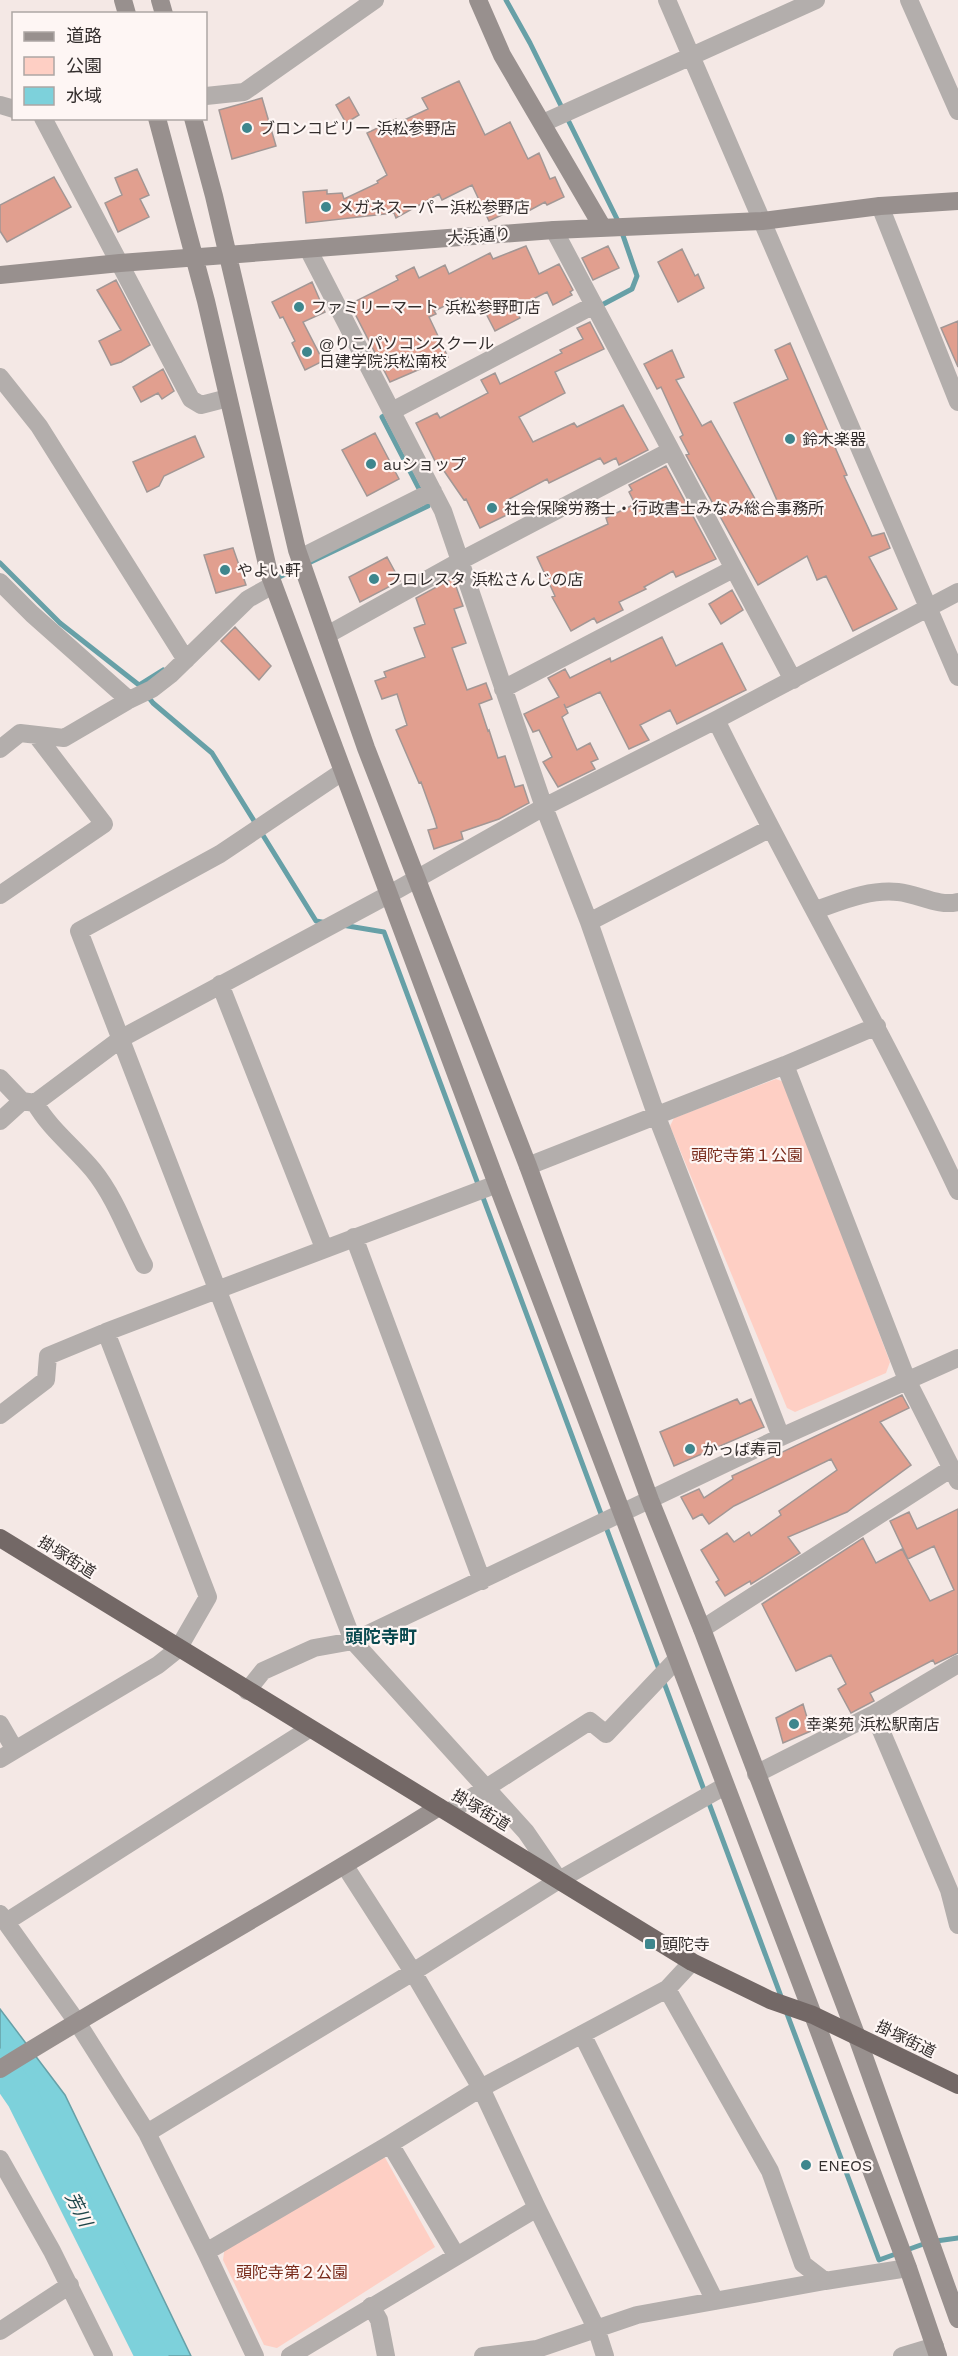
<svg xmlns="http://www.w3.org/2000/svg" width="958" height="2356" viewBox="0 0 958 2356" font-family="'Work Sans','Noto Sans JP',sans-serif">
<rect width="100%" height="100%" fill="#f4e8e5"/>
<!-- green -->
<path fill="#fecfc4" d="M 776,1079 L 784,1082 L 890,1362 L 886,1373 L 795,1412 L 787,1408 L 670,1126 L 674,1118 Z
M 383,2154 L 435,2247 L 277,2348 L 264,2345 L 223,2260 L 225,2245 Z"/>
<!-- water -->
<path fill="#7dd1db" stroke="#67a0a7" stroke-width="1.5" d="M 0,2009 L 65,2095 L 191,2356 L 154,2356 L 34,2106 L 0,2065 Z"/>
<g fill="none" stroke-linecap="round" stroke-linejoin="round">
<!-- stream -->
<path stroke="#67a0a7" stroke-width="5" d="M 506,0 L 530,43 L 618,221 L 637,276 L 632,289 L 598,307
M 0,563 L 60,623 L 139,685 L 153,703 L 212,753 L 316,921 L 327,923
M 273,580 L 428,506 L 382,417 L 389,413
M 139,685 L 163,670
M 342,925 L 384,932 L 782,1999
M 786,2011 L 879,2260 L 929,2242 L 958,2238"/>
<!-- river -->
<path stroke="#7dd1db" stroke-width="33" d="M 0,2065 L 23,2098 L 152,2356"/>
</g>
<!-- building -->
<path fill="#e19f8f" stroke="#a29795" stroke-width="1.5" d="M 459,81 L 485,135 L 510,122 L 528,159 L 539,153 L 550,179 L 555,177 L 564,197 L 547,205 L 545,202 L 523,214 L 519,207 L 489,221 L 472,185 L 442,200 L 439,194 L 396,218 L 394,213 L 306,223 L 303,192 L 327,190 L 327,194 L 342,193 L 344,199 L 378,183 L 377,181 L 387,175 L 367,133 L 396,119 L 398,123 L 428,109 L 422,98 Z
M 349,97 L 359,115 L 346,123 L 336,105 Z
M 262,98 L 276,146 L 232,159 L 219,110 Z
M 137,169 L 149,195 L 140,199 L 149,217 L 118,232 L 105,203 L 122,195 L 115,178 Z
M 54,177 L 71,207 L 7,242 L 0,231 L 0,205 Z
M 526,246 L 539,274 L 559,264 L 573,290 L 570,292 L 572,295 L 553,305 L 547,292 L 515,308 L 520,318 L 495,331 L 480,302 L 466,309 L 461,298 L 434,311 L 436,314 L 429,317 L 448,357 L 390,382 L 350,304 L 398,280 L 396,276 L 414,267 L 419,278 L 445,265 L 449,274 L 490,253 L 493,259 Z
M 608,246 L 619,268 L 593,280 L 582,258 Z
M 682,249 L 695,276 L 698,274 L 704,288 L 678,302 L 658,262 Z
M 116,280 L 150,345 L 121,362 L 111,365 L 99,341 L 121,330 L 97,290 Z
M 312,282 L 325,312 L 303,322 L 323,361 L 305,370 L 292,343 L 295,341 L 283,317 L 280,318 L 272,302 Z
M 958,321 L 958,367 L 941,328 Z
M 590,322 L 604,349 L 555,372 L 565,393 L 519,417 L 533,442 L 574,423 L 577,427 L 623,405 L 648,450 L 619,465 L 616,458 L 604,464 L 600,458 L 549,483 L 547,479 L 509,499 L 515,511 L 480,528 L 466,499 L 464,500 L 442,468 L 439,469 L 416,423 L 437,413 L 440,418 L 488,393 L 481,380 L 495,373 L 500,384 L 562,353 L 560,350 L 583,339 L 577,328 Z
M 790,343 L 847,475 L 844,476 L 872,536 L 884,533 L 890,548 L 869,557 L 897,609 L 853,631 L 826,576 L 817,580 L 807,556 L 758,585 L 686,455 L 689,454 L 680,437 L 683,435 L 661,387 L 657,389 L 644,364 L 672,350 L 684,377 L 676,380 L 702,426 L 711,421 L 763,513 L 779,505 L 734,403 L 788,379 L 775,350 Z
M 163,369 L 174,391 L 162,399 L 158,393 L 141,402 L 133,387 Z
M 375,433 L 399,479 L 367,496 L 342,450 Z
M 195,436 L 204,457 L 164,476 L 159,486 L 147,492 L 133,462 Z
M 666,466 L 716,559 L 676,577 L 673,571 L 644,587 L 646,589 L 619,602 L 623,610 L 597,623 L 594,618 L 571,631 L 552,597 L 555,596 L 537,557 L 608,524 L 606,518 L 635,504 L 629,492 L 632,490 L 629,485 Z
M 233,548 L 246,585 L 216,593 L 204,555 Z
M 387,557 L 400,581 L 360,602 L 349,577 Z
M 453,578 L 463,606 L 454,609 L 466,643 L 452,648 L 467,690 L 486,683 L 492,699 L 479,704 L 488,731 L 489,730 L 498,758 L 505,756 L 515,787 L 523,785 L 529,803 L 499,819 L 461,832 L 463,839 L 434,849 L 428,830 L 437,828 L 434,818 L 421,782 L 419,783 L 396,730 L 407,725 L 397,694 L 382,699 L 375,681 L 386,677 L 384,672 L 425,657 L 414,628 L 425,624 L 416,598 Z
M 732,590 L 743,610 L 721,624 L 709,604 Z
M 235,627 L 271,666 L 259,680 L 221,641 Z
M 662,637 L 676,666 L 722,643 L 746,690 L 677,724 L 670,710 L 640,725 L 649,740 L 629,749 L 600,692 L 566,708 L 564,704 L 568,713 L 562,717 L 577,750 L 590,743 L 598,759 L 591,762 L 595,769 L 558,787 L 543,762 L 552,757 L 539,730 L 533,732 L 524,714 L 559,697 L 548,678 L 565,669 L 570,678 L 610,658 L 611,662 Z
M 902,1395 L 909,1408 L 880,1422 L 911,1465 L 847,1512 L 788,1537 L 800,1553 L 751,1584 L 750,1581 L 725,1596 L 716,1582 L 719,1580 L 701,1550 L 727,1533 L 734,1542 L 749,1532 L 751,1536 L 781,1515 L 779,1511 L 837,1470 L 831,1459 L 734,1506 L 709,1524 L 702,1514 L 693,1519 L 681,1497 L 699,1489 L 704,1498 L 733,1479 L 732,1476 Z
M 737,1399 L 740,1404 L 751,1399 L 764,1427 L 674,1466 L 660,1432 Z
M 958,1509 L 958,1653 L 935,1664 L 933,1660 L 870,1693 L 874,1701 L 851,1713 L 838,1689 L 846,1684 L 831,1655 L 796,1671 L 762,1604 L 863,1538 L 876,1563 L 902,1549 L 930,1601 L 954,1590 L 934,1546 L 908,1559 L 890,1521 L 909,1512 L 917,1529 Z
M 803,1704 L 811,1731 L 783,1743 L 776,1718 Z"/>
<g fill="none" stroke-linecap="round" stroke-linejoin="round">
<!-- street -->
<path stroke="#b3aeac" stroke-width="18" d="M 667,0 L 958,677
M 909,0 L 958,111
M 206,96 L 244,92 L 375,0
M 0,105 L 14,109
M 43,118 L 191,399 L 201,405 L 228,398
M 543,123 L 816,0
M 880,206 L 958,402
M 554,230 L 793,680
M 308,249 L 443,511 L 544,807 L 589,922 L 657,1117 L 781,1437
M 0,377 L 39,426 L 186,660
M 392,411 L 594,305
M 300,558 L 433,491
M 0,582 L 32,614 L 129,700
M 327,635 L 460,561 L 670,451
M 503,689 L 733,569
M 716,720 C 794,879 883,1031 958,1191
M 0,749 L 20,733 L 64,738 L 129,700 L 152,689 L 170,675 L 248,599 L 273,585
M 342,772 L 220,854 L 79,931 L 353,1641 L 526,1832 L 559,1880
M 0,895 L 104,824 L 36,735
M 816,910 C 842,901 869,889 898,892 C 919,894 938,907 958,902
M 589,922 L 769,829
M 220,984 L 324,1248
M 785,1065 L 877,1026
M 0,1078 L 22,1101 L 35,1103 L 122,1038 L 388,895 L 544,807 L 716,720 L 958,592
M 35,1103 C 50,1129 74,1147 93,1170 C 115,1197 128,1234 144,1265
M 0,1121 L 22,1101
M 528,1166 L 785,1065 L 907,1380 L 958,1481
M 354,1237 L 482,1581
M 0,1415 L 46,1380 L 48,1356 L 106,1332
M 702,1629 L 952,1468
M 247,1691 L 263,1671 L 314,1648 L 353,1641 L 781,1437 L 958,1358
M 874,1714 L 949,1890 L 958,1925
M 0,1724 L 15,1750 L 0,1759
M 15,1750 L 158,1665 L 178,1649 L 208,1597 L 106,1332 L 497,1184
M 756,1774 L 874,1714 L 958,1664
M 449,1812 L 590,1721 L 606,1734 L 677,1659
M 345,1866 L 413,1972 L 481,2088 L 537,2208 L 596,2328 L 605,2356
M 0,1914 L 77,2022 L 147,2133 L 206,2252 L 255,2356
M 6,1922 L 309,1729
M 667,1989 L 692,1962
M 582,2034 L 715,2301
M 147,2133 L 413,1972 L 559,1880 L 725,1786
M 390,2144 L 456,2255
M 0,2159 L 52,2251 L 104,2356
M 206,2252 L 390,2144 L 481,2088 L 667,1989 L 770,2171 L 803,2264 L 825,2281 L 908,2268
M 371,2306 L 379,2320 L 386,2356
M 0,2331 L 70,2285
M 290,2356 L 537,2208
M 483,2356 L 537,2349 L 637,2315 L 825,2281
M 902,2356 L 935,2346"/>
<!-- secondary -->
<path stroke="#98908e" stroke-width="18" d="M 123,0 L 127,14
M 160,0 L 164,14
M 478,0 L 502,55 L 603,228
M 157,118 L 206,301 L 269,573 L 497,1184 L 813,2015 L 908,2268 L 938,2356
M 193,118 L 214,196 L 297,550 L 366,748 L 528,1166 L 650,1500 L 702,1629 L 857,2037 L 958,2319
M 0,275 L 120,263 L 554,230 L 762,221 L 880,206 L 958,201
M 0,2069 C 145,1979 295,1898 439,1807"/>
<!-- highway -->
<path stroke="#736866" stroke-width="18" d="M 0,1538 L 692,1962 L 770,2000 L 813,2015 L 958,2085"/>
</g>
<!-- markers -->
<g fill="#3e868d" stroke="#fef6f4" stroke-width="2">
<circle cx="247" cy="128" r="6"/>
<circle cx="326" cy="207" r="6"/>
<circle cx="299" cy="307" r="6"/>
<circle cx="307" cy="352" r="6"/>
<circle cx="790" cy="439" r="6"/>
<circle cx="371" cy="464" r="6"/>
<circle cx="492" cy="508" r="6"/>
<circle cx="225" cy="570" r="6"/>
<circle cx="374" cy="579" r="6"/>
<circle cx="690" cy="1449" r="6"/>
<circle cx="794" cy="1724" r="6"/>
<rect x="644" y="1938" width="12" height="12" rx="3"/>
<circle cx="806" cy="2165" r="6"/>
</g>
<g text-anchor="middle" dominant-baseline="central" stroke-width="4.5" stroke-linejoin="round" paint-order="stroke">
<!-- poi labels -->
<g font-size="16" fill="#332e2d" stroke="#fef6f4" text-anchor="start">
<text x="259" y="128">ブロンコビリー 浜松参野店</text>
<text x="338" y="207">メガネスーパー浜松参野店</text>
<text x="311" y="307">ファミリーマート 浜松参野町店</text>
<text x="319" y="343">@りこパソコンスクール<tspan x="319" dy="18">日建学院浜松南校</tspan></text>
<text x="802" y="439">鈴木楽器</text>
<text x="383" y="464">auショップ</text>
<text x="504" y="508">社会保険労務士・行政書士みなみ総合事務所</text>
<text x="237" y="570">やよい軒</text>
<text x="386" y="579">フロレスタ 浜松さんじの店</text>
<text x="702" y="1449">かっぱ寿司</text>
<text x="806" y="1724">幸楽苑 浜松駅南店</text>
<text x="662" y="1944">頭陀寺</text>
<text x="818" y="2165">ENEOS</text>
</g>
<!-- street labels -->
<g font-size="16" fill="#332e2d" stroke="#fef6f4">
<text transform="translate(479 236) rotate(-4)">大浜通り</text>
<text transform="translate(67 1557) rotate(32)">掛塚街道</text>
<text transform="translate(481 1810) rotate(31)">掛塚街道</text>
<text transform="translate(906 2039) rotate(26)">掛塚街道</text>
</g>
<!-- park labels -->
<g font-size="16" fill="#782a1a" stroke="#fef6f4">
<text x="747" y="1155">頭陀寺第１公園</text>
<text x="292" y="2272">頭陀寺第２公園</text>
</g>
<!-- neighbourhood labels -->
<g font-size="18" font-weight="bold" fill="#0a4a50" stroke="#fef6f4">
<text x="381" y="1636">頭陀寺町</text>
</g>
<!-- water labels -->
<g font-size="18" font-style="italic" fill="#1e464a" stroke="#fef6f4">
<text transform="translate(79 2209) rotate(63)">芳川</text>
</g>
</g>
<!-- legend -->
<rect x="12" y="12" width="195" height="108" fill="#fef6f4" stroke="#ada6a4" stroke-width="1.5"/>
<rect x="24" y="32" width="30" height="9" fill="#98908e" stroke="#ada6a4" stroke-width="1.5"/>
<text x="66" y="42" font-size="18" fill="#332e2d">道路</text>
<rect x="24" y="57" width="30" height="18" fill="#fecfc4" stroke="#ada6a4" stroke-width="1.5"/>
<text x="66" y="72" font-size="18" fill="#332e2d">公園</text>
<rect x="24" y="87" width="30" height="18" fill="#7dd1db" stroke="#ada6a4" stroke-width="1.5"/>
<text x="66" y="102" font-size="18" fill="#332e2d">水域</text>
</svg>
